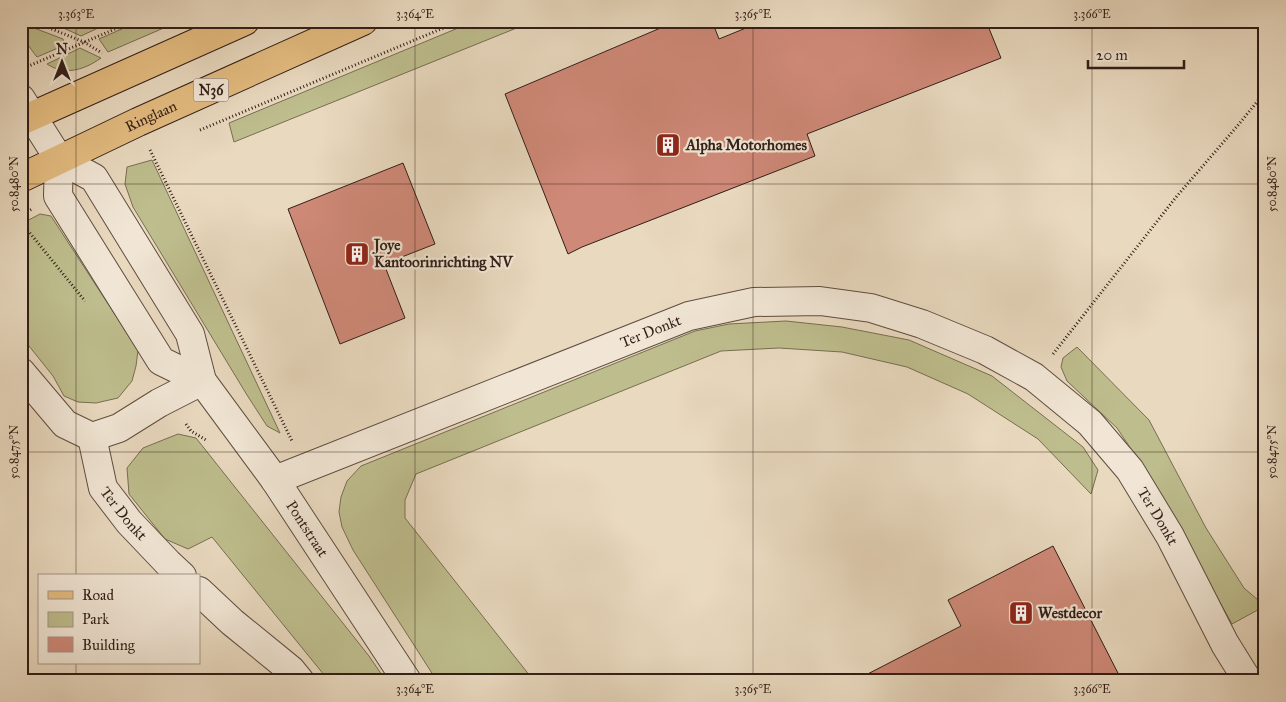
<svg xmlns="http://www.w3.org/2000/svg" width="1286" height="702" viewBox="0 0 1286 702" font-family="'IM FELL Great Primer',serif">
<rect width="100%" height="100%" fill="#e9d9bf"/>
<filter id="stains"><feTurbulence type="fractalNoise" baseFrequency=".004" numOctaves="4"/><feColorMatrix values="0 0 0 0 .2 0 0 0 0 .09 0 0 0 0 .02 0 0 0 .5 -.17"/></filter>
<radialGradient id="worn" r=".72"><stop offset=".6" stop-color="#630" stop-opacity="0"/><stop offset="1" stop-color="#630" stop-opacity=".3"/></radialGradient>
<!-- green -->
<path fill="#bebd8d" stroke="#786e52" d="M 48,21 L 113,21 L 81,36 Z
M 140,21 L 180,21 L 108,52 L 99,39 Z
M 475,21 L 534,21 L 234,142 L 229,123 Z
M 21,23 L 63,39 L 65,45 L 37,57 C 29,47 21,36 21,23 Z
M 80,48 L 101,58 C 84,70 65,76 47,64 Z
M 152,160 L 280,433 L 267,426 L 247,395 L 133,207 L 125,184 L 127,167 Z
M 40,214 L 51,216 L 138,350 L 136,366 L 132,381 L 118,398 L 96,403 L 78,402 L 64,396 L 53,376 L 21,336 L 21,224 Z
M 786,321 L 842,327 L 909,340 L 992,376 L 1083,447 L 1098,470 L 1091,494 L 1038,439 L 968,394 L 907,367 L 842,352 L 779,348 L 721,351 L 416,474 L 405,500 L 405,518 L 534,681 L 437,681 L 353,550 L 342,527 L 339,512 L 341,497 L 347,481 L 361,466 L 695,331 L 729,324 Z
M 1077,347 L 1149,420 L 1206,528 L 1244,588 L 1258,600 L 1265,603 L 1265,606 L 1232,624 L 1153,482 L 1117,428 L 1067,381 L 1061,367 L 1063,358 Z
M 178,434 L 196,438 L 369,656 L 386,681 L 329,681 L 212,537 L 188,549 L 165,539 L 129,494 L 127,468 L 143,448 Z"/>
<!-- building -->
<path fill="#cf8978" stroke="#311e17" d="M 677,21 L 712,21 L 719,39 L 763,21 L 986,21 L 1001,58 L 807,134 L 815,156 L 582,247 L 568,254 L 505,94 Z
M 403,163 L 435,244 L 384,264 L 405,318 L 340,344 L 288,209 Z
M 1053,546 L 1122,681 L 854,681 L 961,626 L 948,600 Z"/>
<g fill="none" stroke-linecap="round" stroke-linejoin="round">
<defs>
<g id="street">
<path id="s1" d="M 21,99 L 59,159 L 94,178 L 190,334 L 202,381 L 275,480 L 407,681"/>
<path d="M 59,159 L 58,196 L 161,361 L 202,381"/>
<path d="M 21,372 L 65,424 L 92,437 L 119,428 L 159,403 L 202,381"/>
<path id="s2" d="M 92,437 L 103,488 L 129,522 L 168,563 L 182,576"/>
<path id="s3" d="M 275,480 L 689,316 L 754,302 L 820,301 L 871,308 L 922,324 L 985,350 L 1034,377 L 1090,423 L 1130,470 L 1170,536 L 1225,644 L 1248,681"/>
<path d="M 199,591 L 232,622 L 291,670 L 300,681"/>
</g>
<g id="primary">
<path d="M 21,121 L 245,21"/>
<path id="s4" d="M 21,178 L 138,122 L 363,21"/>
</g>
</defs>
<!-- street casing -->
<use href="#street" stroke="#5f4d41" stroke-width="30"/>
<!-- primary casing -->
<use href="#primary" stroke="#311e17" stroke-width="30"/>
<!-- path -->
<path stroke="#311e17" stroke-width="3" stroke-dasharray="1 2.5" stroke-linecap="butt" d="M 32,21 L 84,42 L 102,53
M 24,68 L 134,21
M 200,130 L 460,21
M 150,150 L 292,441
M 21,215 L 32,209
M 21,222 L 85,301
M 1053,354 L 1177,196 L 1239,124 L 1265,92
M 186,424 L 191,431 L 206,440"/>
<!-- street -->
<use href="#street" stroke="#f1e6d5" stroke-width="28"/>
<!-- primary -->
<use href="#primary" stroke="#e4bc80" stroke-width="28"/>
</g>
<!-- ticks -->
<path fill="none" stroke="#311e17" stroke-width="1" stroke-opacity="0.45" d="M 76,21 L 76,576M 415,21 L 415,681M 753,21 L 753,681M 1092,21 L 1092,681M 21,184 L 1265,184M 21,452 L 1265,452M 76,663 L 76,681"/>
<!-- icons -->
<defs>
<symbol id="building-square" viewBox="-11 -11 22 22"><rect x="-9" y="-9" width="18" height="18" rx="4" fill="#8f2418" stroke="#f1e6d5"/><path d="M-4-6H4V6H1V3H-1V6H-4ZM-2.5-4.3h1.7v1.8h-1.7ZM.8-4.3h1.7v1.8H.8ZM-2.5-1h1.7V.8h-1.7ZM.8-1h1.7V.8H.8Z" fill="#fff"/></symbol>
</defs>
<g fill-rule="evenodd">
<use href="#building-square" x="654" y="131" width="28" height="28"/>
<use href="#building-square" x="343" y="240" width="28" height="28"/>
<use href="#building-square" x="1007" y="599" width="28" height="28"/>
</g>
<g text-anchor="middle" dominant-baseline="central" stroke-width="4.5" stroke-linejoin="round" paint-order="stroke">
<!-- shield labels -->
<rect fill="#f1e6d5" stroke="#6b5a50" stroke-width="1" x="193.5" y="78.5" width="35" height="23" rx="4"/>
<g font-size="14" font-weight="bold" fill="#311e17">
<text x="211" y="90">N36</text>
</g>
<!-- street labels -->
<g font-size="15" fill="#311e17" stroke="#f1e6d5">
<text stroke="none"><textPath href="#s4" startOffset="144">Ringlaan</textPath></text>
<text stroke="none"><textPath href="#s3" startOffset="404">Ter Donkt</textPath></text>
<text stroke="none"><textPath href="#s2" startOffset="85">Ter Donkt</textPath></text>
<text stroke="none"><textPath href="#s3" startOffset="995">Ter Donkt</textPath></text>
<text stroke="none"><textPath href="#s1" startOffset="524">Pontstraat</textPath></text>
</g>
<!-- poi labels -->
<g font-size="15" font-weight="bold" fill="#311e17" stroke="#f1e6d5" text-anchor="start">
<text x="686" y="145">Alpha Motorhomes</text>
<text x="374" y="245">Joye<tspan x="374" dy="17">Kantoorinrichting NV</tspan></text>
<text x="1038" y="613">Westdecor</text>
</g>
</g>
<!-- margin -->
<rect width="1286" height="702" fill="none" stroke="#e9d9bf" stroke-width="55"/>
<!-- legend -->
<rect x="38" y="574" width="162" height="90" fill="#f1e6d5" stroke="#a49689"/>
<rect x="48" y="591" width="25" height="8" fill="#e4bc80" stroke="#a49689"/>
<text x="82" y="600" font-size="15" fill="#311e17">Road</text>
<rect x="48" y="612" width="25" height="15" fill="#bebd8d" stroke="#a49689"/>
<text x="82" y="624" font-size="15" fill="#311e17">Park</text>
<rect x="48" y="637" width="25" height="15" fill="#cf8978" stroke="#a49689"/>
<text x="82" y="650" font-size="15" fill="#311e17">Building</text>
<!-- north arrow -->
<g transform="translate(62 62)" stroke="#f1e6d5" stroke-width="4" paint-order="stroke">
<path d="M0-4L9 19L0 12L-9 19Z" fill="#311e17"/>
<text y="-8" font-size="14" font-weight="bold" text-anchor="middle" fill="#311e17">N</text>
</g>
<!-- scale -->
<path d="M1088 60v8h96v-8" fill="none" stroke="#311e17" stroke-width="2.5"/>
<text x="1096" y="60" font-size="15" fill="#311e17" stroke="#f1e6d5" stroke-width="4" paint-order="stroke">20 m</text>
<rect x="28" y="28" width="1230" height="646" fill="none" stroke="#311e17" stroke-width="2"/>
<g font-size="12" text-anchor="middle" fill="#311e17">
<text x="76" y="18">3.363°E</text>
<text x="415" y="18">3.364°E</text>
<text x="753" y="18">3.365°E</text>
<text x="1092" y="18">3.366°E</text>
<text transform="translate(14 184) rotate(-90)" y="4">50.8480°N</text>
<text transform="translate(1272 184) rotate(-90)" y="4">50.8480°N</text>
<text transform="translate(14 452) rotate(-90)" y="4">50.8475°N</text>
<text transform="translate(1272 452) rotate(-90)" y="4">50.8475°N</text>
<text x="415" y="693">3.364°E</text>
<text x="753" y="693">3.365°E</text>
<text x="1092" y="693">3.366°E</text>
</g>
<rect width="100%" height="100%" filter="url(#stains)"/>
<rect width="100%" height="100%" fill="url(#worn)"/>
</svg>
